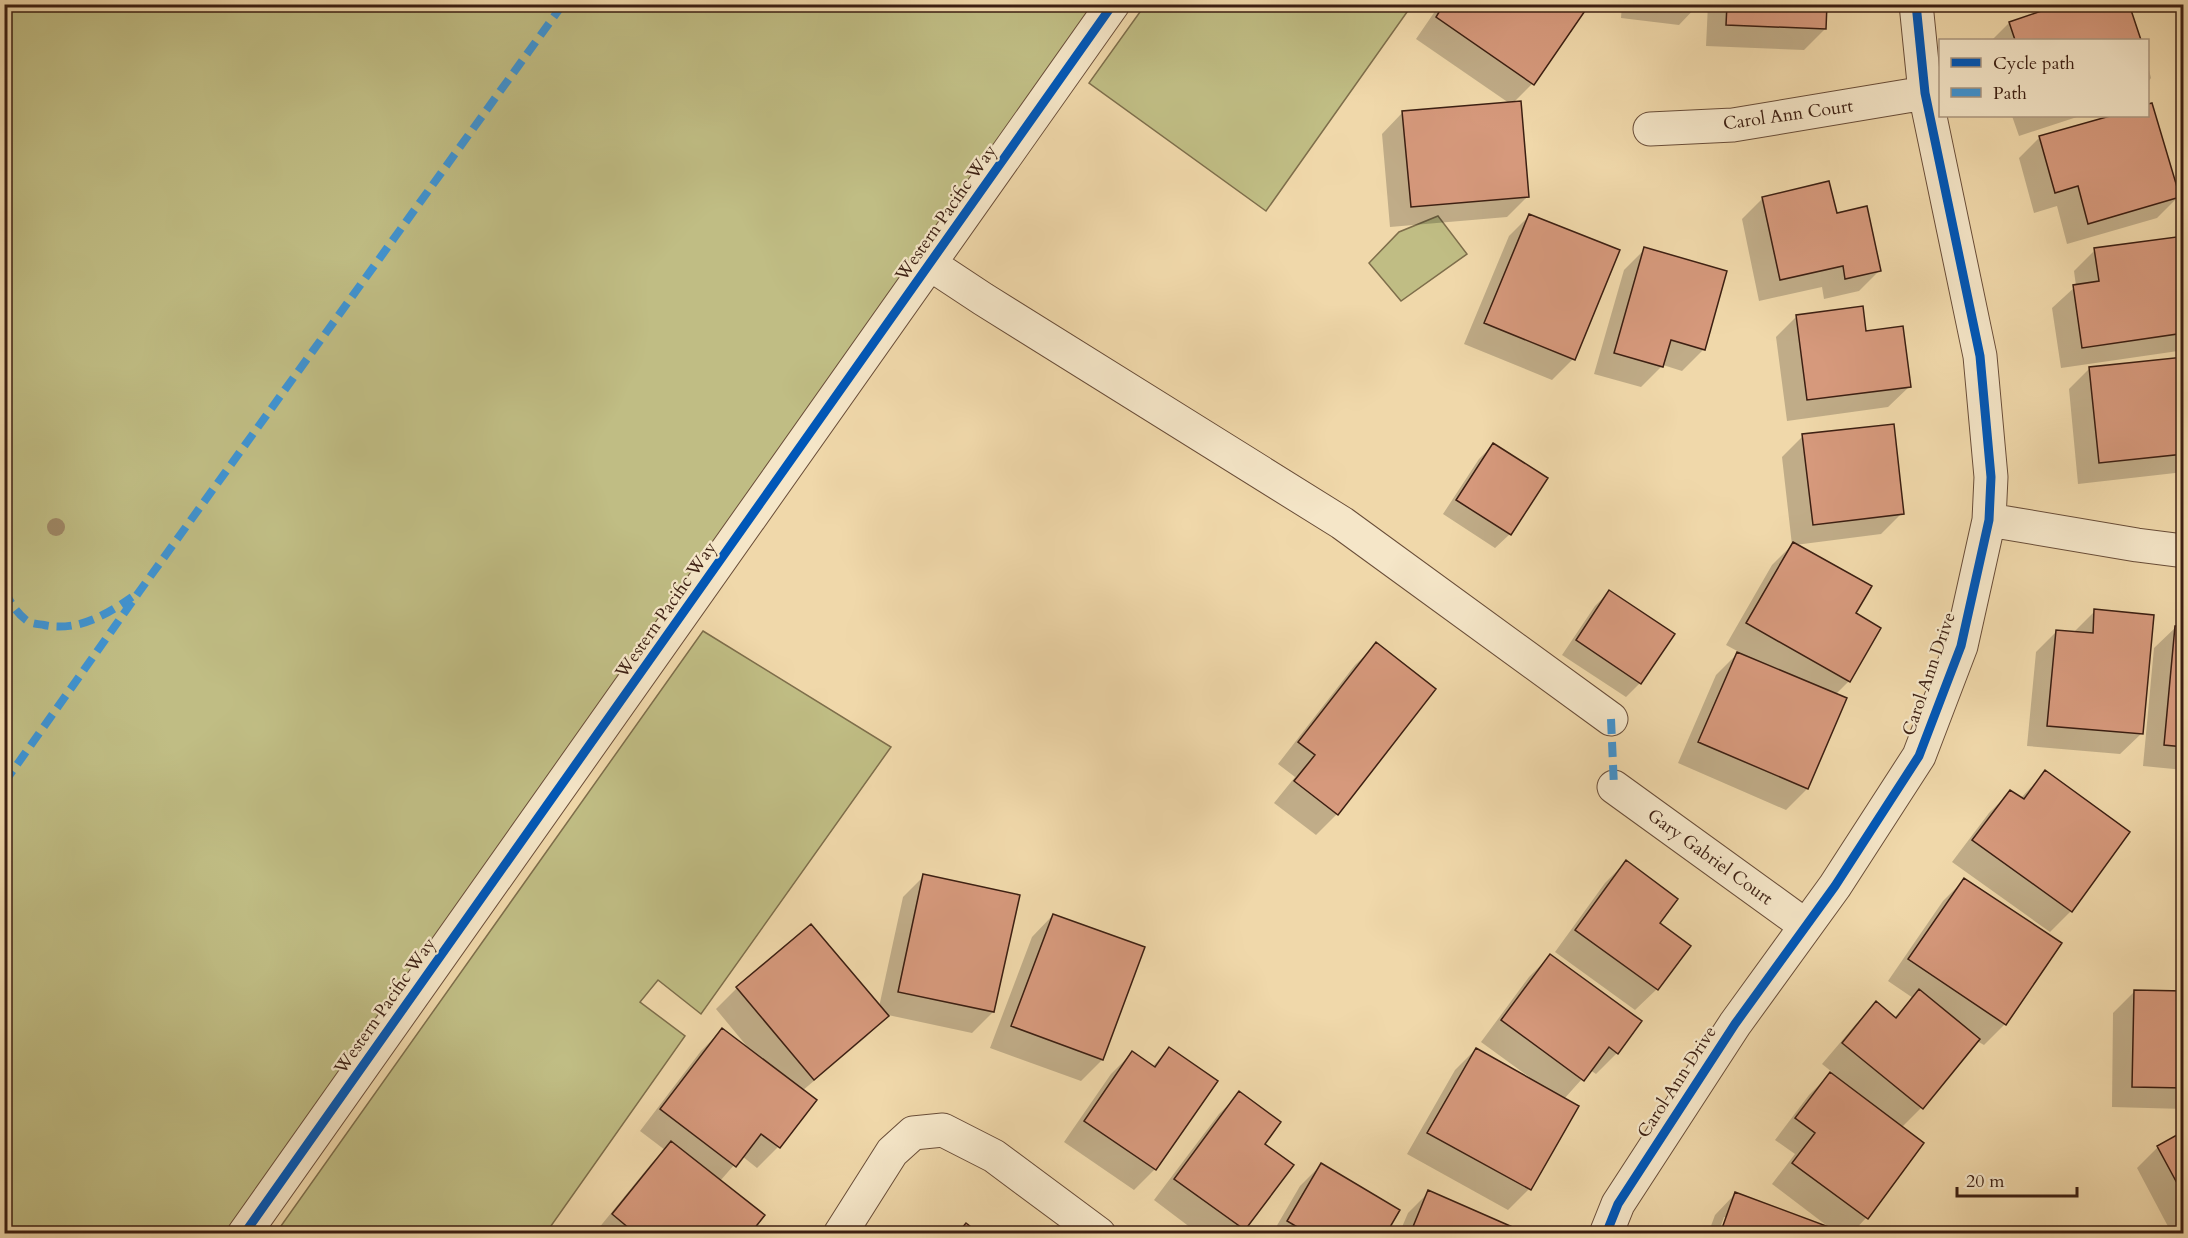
<svg xmlns="http://www.w3.org/2000/svg" width="2188" height="1238" viewBox="0 0 2188 1238" font-family="Cardo,serif">
<rect width="100%" height="100%" fill="#f0d8aa"/>
<filter id="stains"><feTurbulence type="fractalNoise" baseFrequency=".00333" numOctaves="4"/><feColorMatrix values="0 0 0 0 .2 0 0 0 0 .09 0 0 0 0 .02 0 0 0 .5 -.17"/></filter>
<radialGradient id="worn" r=".72"><stop offset=".6" stop-color="#630" stop-opacity="0"/><stop offset="1" stop-color="#630" stop-opacity=".3"/></radialGradient>
<!-- green -->
<path fill="#c0bd84" stroke="#7e6e4b" stroke-width="1.5" d="M 5,5 L 1097,5 L 232,1233 L 5,1234 Z
M 1145,5 L 1145,4 L 1412,5 L 1266,211 L 1089,83 Z
M 1438,216 L 1467,254 L 1401,301 L 1369,263 L 1399,232 Z
M 703,631 L 891,747 L 701,1014 L 658,980 L 640,1002 L 685,1036 L 546,1233 L 276,1233 Z"/>
<!-- shadow -->
<path fill="#0003" d="M 1440,4 L 1586,4 L 1532,84 L 1513,103 L 1528,196 L 1507,217 L 1390,227 L 1382,134 L 1403,112 L 1509,103 L 1416,39 Z
M 1622,4 L 1699,4 L 1679,25 L 1621,18 Z
M 1708,4 L 1826,4 L 1825,29 L 1804,50 L 1706,46 Z
M 2127,4 L 2139,40 L 1992,40 L 2009,23 Z
M 2148,66 L 2151,78 L 2148,82 Z
M 2151,105 L 2178,197 L 2157,218 L 2067,244 L 2057,206 L 2034,213 L 2019,158 L 2040,137 L 2115,116 L 2148,116 L 2148,106 Z
M 2012,116 L 2080,116 L 2019,136 Z
M 1763,198 L 1836,215 L 1880,270 L 1859,291 L 1824,299 L 1822,287 L 1759,301 L 1742,219 Z
M 1530,215 L 1573,359 L 1552,380 L 1464,344 L 1509,236 Z
M 2184,237 L 2184,346 L 2178,351 L 2061,368 L 2052,308 L 2076,286 L 2074,271 L 2095,250 Z
M 1645,249 L 1726,273 L 1703,350 L 1682,371 L 1663,365 L 1641,387 L 1594,374 L 1624,270 Z
M 1797,316 L 1910,386 L 1888,407 L 1787,421 L 1776,337 Z
M 2184,359 L 2184,472 L 2078,484 L 2069,389 L 2090,368 Z
M 1803,436 L 1902,513 L 1881,534 L 1795,545 L 1854,614 L 1879,628 L 1849,681 L 1835,695 L 1845,699 L 1807,789 L 1786,810 L 1678,763 L 1716,675 L 1739,652 L 1726,645 L 1772,565 L 1792,545 L 1782,457 Z
M 1493,445 L 1510,534 L 1495,548 L 1443,514 L 1479,459 Z
M 1609,592 L 1640,683 L 1626,697 L 1562,655 L 1595,606 Z
M 2095,611 L 2142,733 L 2120,754 L 2027,746 L 2036,652 L 2057,631 L 2073,633 Z
M 2176,627 L 2184,628 L 2184,770 L 2143,766 L 2154,648 Z
M 1377,644 L 1434,689 L 1337,814 L 1316,835 L 1274,803 L 1295,777 L 1278,764 L 1355,665 Z
M 2045,772 L 2071,911 L 2050,932 L 1952,862 L 1989,813 L 2010,792 L 2020,799 Z
M 1626,862 L 1658,923 L 1689,946 L 1657,989 L 1635,1010 L 1555,952 L 1605,883 Z
M 924,876 L 993,1012 L 972,1033 L 888,1015 L 866,1037 L 802,1091 L 814,1101 L 778,1147 L 757,1168 L 742,1156 L 720,1181 L 748,1234 L 594,1234 L 651,1164 L 665,1150 L 640,1131 L 701,1051 L 722,1030 L 750,1050 L 716,1009 L 737,988 L 811,926 L 879,1007 L 903,897 Z
M 1964,880 L 2005,1024 L 1984,1045 L 1977,1041 L 1921,1108 L 1902,1127 L 1922,1143 L 1866,1218 L 1851,1234 L 1721,1234 L 1728,1217 L 1724,1217 L 1718,1234 L 1708,1234 L 1715,1215 L 1736,1193 L 1830,1228 L 1772,1184 L 1795,1154 L 1775,1140 L 1809,1095 L 1832,1072 L 1822,1064 L 1856,1024 L 1877,1003 L 1894,1018 L 1913,998 L 1888,981 L 1943,901 Z
M 1053,915 L 1102,1060 L 1081,1081 L 990,1048 L 1032,937 Z
M 1550,956 L 1617,1053 L 1596,1074 L 1590,1070 L 1564,1099 L 1577,1106 L 1529,1189 L 1508,1210 L 1407,1154 L 1455,1070 L 1476,1049 L 1528,1079 L 1529,1077 L 1481,1042 L 1529,977 Z
M 2134,992 L 2184,992 L 2184,1109 L 2112,1107 L 2113,1013 Z
M 1169,1049 L 1155,1169 L 1134,1190 L 1064,1142 L 1111,1074 L 1132,1053 L 1152,1067 Z
M 1240,1093 L 1263,1144 L 1291,1165 L 1240,1234 L 1199,1234 L 1154,1200 L 1219,1114 Z
M 2184,1133 L 2184,1234 L 2172,1234 L 2137,1168 L 2158,1147 Z
M 1321,1165 L 1384,1234 L 1272,1234 L 1300,1186 Z
M 1429,1192 L 1514,1234 L 1399,1234 L 1408,1213 Z"/>
<!-- building -->
<path fill="#d6997c" stroke="#3c1f12" stroke-width="1.5" d="M 1444,4 L 1589,4 L 1589,5 L 1534,85 L 1436,17 Z
M 1727,4 L 1827,4 L 1826,29 L 1726,25 Z
M 2062,4 L 2129,4 L 2141,40 L 2015,40 L 2009,22 Z
M 1521,101 L 1529,197 L 1411,207 L 1402,111 Z
M 2152,103 L 2180,197 L 2088,224 L 2078,186 L 2055,193 L 2039,136 L 2110,116 L 2148,116 L 2148,104 Z
M 1829,181 L 1837,213 L 1867,206 L 1881,271 L 1845,279 L 1843,266 L 1780,280 L 1762,197 Z
M 1529,214 L 1620,250 L 1575,360 L 1484,323 Z
M 2184,236 L 2184,333 L 2082,348 L 2073,285 L 2099,281 L 2094,248 Z
M 1644,247 L 1727,271 L 1705,350 L 1671,340 L 1663,367 L 1614,353 Z
M 1863,306 L 1866,331 L 1903,326 L 1911,387 L 1807,400 L 1796,315 Z
M 2184,357 L 2184,454 L 2099,463 L 2089,367 Z
M 1894,424 L 1904,514 L 1813,525 L 1802,434 Z
M 1493,443 L 1548,478 L 1511,535 L 1456,500 Z
M 1793,542 L 1872,586 L 1856,613 L 1881,628 L 1850,682 L 1746,623 Z
M 1609,590 L 1675,634 L 1641,684 L 1576,640 Z
M 2094,609 L 2154,615 L 2143,734 L 2047,726 L 2056,630 L 2093,633 Z
M 2175,626 L 2184,626 L 2184,747 L 2164,745 Z
M 1376,642 L 1436,689 L 1338,815 L 1294,781 L 1315,755 L 1298,742 Z
M 1737,652 L 1847,698 L 1808,789 L 1698,742 Z
M 2045,770 L 2130,832 L 2072,912 L 1972,840 L 2010,790 L 2024,799 Z
M 1626,860 L 1678,899 L 1660,923 L 1691,946 L 1658,990 L 1575,930 Z
M 923,874 L 1020,895 L 994,1012 L 898,992 Z
M 1964,878 L 2062,943 L 2006,1025 L 1908,959 Z
M 1053,914 L 1145,947 L 1103,1060 L 1011,1026 Z
M 811,924 L 889,1016 L 814,1080 L 736,987 Z
M 1550,954 L 1642,1021 L 1618,1054 L 1609,1047 L 1584,1081 L 1501,1020 Z
M 1919,989 L 1980,1039 L 1923,1109 L 1842,1043 L 1876,1001 L 1896,1018 Z
M 2134,990 L 2184,991 L 2184,1088 L 2132,1087 Z
M 722,1028 L 817,1100 L 780,1148 L 761,1134 L 736,1167 L 660,1109 Z
M 1169,1047 L 1218,1081 L 1156,1170 L 1084,1121 L 1132,1051 L 1155,1067 Z
M 1476,1048 L 1579,1106 L 1531,1190 L 1427,1133 Z
M 1830,1072 L 1924,1143 L 1868,1219 L 1792,1163 L 1815,1133 L 1795,1118 Z
M 1239,1091 L 1281,1122 L 1265,1144 L 1294,1165 L 1245,1230 L 1174,1179 Z
M 2184,1131 L 2184,1196 L 2157,1146 Z
M 671,1141 L 765,1215 L 750,1234 L 636,1234 L 612,1214 Z
M 1321,1163 L 1400,1210 L 1386,1234 L 1309,1234 L 1287,1221 Z
M 1428,1190 L 1517,1229 L 1515,1234 L 1410,1234 Z
M 1735,1192 L 1845,1233 L 1845,1234 L 1720,1234 Z
M 966,1223 L 980,1234 L 957,1234 Z"/>
<g fill="none" stroke-linecap="round" stroke-linejoin="round">
<defs>
<path id="minor" d="M 1650,129 L 1733,125 L 1925,93
M 930,264 L 983,299 L 1342,523 L 1611,719
M 1989,520 L 2137,545 L 2184,551
M 1614,787 L 1806,926
M 244,1234 L 1113,4
M 840,1234 L 892,1152 L 913,1133 L 943,1130 L 994,1156 L 1099,1234
M 1606,1234 L 1618,1204 L 1735,1024 L 1835,886 L 1919,756 L 1961,646 L 1989,520 L 1991,477 L 1980,356 L 1925,93 L 1916,4"/>
</defs>
<!-- minor casing -->
<use href="#minor" stroke="#694d38" stroke-width="35"/>
<!-- minor -->
<use href="#minor" stroke="#f5e6c8" stroke-width="33"/>
<!-- quiet -->
<path stroke="#3f94d3" stroke-width="8" stroke-dasharray="15 8" stroke-linecap="butt" d="M 4,590 C 10,602 16,612 26,620 C 31,624 39,624 44,625 C 77,632 106,615 132,597
M 1611,719 L 1614,787
M 4,783 L 139,592 L 563,4"/>
<defs>
<path id="cycleway" d="M 244,1234 L 1113,4
M 1606,1234 L 1618,1204 L 1735,1024 L 1835,886 L 1919,756 L 1961,646 L 1989,520 L 1991,477 L 1980,356 L 1925,93 L 1916,4"/>
</defs>
<!-- cycleway casing -->
<use href="#cycleway" stroke="#f5e6c8" stroke-width="13"/>
<!-- cycleway -->
<use href="#cycleway" stroke="#0057b8" stroke-width="9"/>
</g>
<!-- trees -->
<circle fill="#9f8866" cx="56" cy="527" r="9"/>
<g text-anchor="middle" dominant-baseline="central" stroke-width="4.5" stroke-linejoin="round" paint-order="stroke">
<!-- street labels -->
<g font-size="18" fill="#3c1f12" stroke="#f5e6c8">
<text transform="translate(1788 115) rotate(-8)">Carol Ann Court</text>
<text transform="translate(946 213) rotate(-55)">Western Pacific Way</text>
<text transform="translate(666 610) rotate(-55)">Western Pacific Way</text>
<text transform="translate(1929 674) rotate(-71)">Carol Ann Drive</text>
<text transform="translate(1710 857) rotate(36)">Gary Gabriel Court</text>
<text transform="translate(385 1006) rotate(-55)">Western Pacific Way</text>
<text transform="translate(1677 1082) rotate(-57)">Carol Ann Drive</text>
</g>
</g>
<!-- margin -->
<rect width="2188" height="1238" fill="none" stroke="#f0d8aa" stroke-width="24"/>
<rect x="6" y="6" width="2176" height="1226" fill="none" stroke="#3c1f12" stroke-width="3"/>
<rect x="12" y="12" width="2164" height="1214" fill="none" stroke="#3c1f12" stroke-width="1.5"/>
<!-- legend -->
<rect x="1939" y="39" width="210" height="78" fill="#f5e6c8" stroke="#ab967f" stroke-width="1.5"/>
<rect x="1951" y="58" width="30" height="9" fill="#0057b8" stroke="#ab967f" stroke-width="1.5"/>
<text x="1993" y="69" font-size="18" fill="#3c1f12">Cycle path</text>
<rect x="1951" y="88" width="30" height="9" fill="#3f94d3" stroke="#ab967f" stroke-width="1.5"/>
<text x="1993" y="99" font-size="18" fill="#3c1f12">Path</text>
<!-- scale -->
<path d="M1957 1187v9h120v-9" fill="none" stroke="#3c1f12" stroke-width="3"/>
<text x="1966" y="1187" font-size="18" fill="#3c1f12" stroke="#f5e6c8" stroke-width="4.5" paint-order="stroke">20 m</text>
<rect width="100%" height="100%" filter="url(#stains)"/>
<rect width="100%" height="100%" fill="url(#worn)"/>
</svg>
